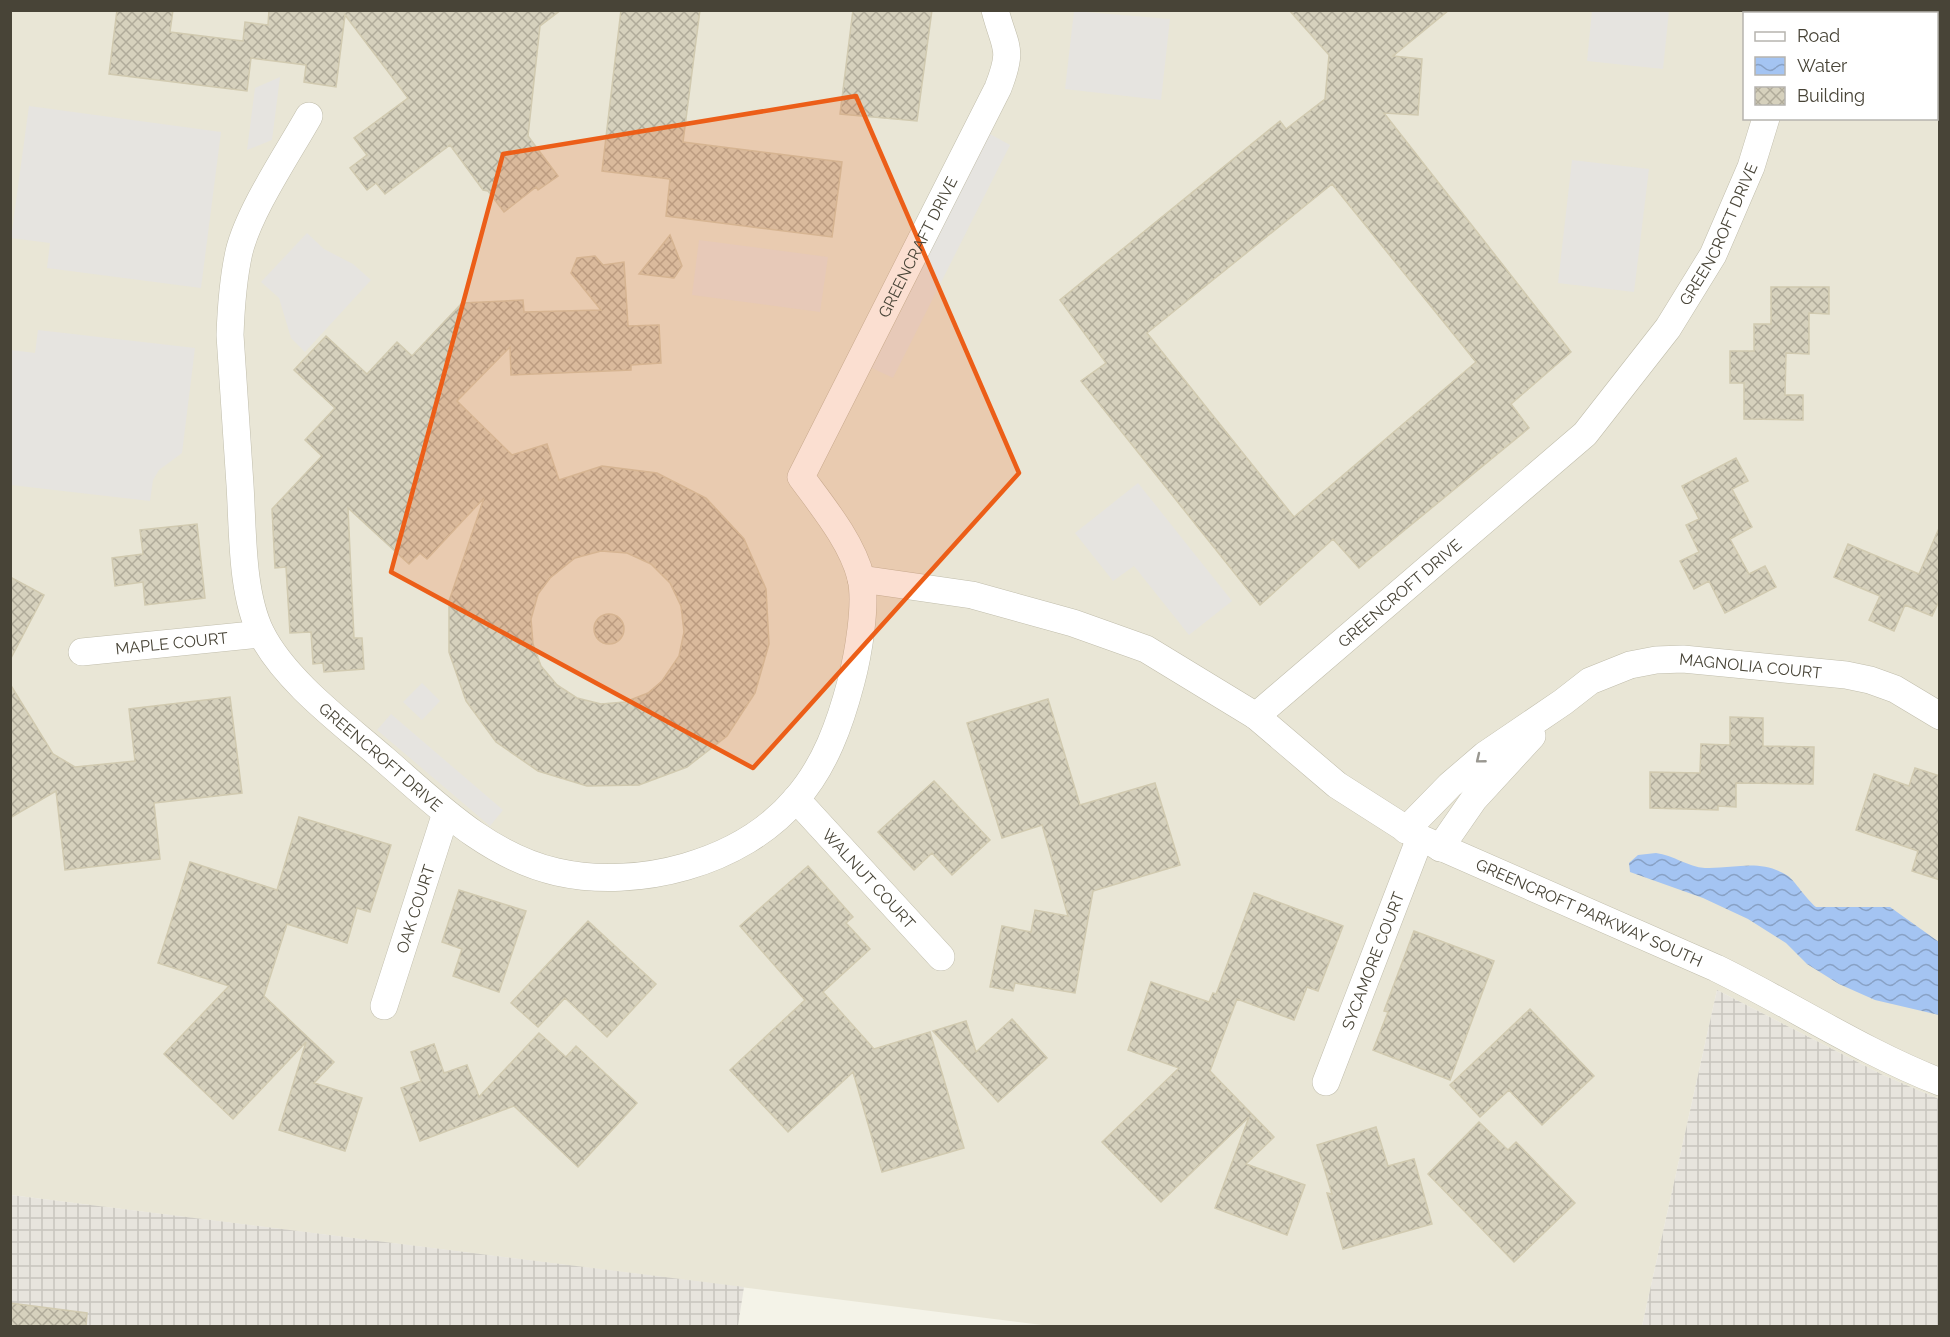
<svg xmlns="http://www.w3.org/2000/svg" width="1950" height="1337" viewBox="0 0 1950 1337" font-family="Raleway,sans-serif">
<defs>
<pattern id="industrial-grid" width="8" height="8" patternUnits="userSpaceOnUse" patternTransform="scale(1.5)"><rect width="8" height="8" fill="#e7e4dd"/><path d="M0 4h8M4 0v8" fill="none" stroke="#c8c5be"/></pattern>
<pattern id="water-waves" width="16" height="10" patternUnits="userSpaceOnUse" patternTransform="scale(1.5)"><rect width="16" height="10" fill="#a4c4f2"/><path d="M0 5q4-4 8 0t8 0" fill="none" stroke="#88a1c5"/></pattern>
<pattern id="building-cross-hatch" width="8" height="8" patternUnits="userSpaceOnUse" patternTransform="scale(1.5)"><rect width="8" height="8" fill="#d6d1bd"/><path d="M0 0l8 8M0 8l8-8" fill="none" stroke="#b0ab9a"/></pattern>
</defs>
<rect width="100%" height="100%" fill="#f4f3e8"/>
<!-- residential -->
<path fill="#e9e6d6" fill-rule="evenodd" d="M 11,11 L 1939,11 L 1939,1099 L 1883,1075 L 1717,990 L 1642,1326 L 1050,1326 L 11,1195 ZM 1744,14 L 1936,14 L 1936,118 L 1744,118 Z"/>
<!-- industrial -->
<path fill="url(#industrial-grid)" d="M 1717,990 L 1883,1075 L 1939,1099 L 1939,1326 L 1642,1326 Z
M 11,1195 L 744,1287 L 738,1326 L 11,1326 Z"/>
<!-- parking -->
<path fill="#e6e4e0" d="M 1074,11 L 1170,19 L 1161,100 L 1065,89 Z
M 1592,11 L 1669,11 L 1663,69 L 1587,61 Z
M 280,77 L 272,140 L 247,150 L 255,88 Z
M 29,106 L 221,132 L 201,288 L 47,268 L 50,243 L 11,238 Z
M 990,134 L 1010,145 L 893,378 L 872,368 Z
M 1572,160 L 1649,169 L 1634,292 L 1558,283 Z
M 307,233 L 324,249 L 353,264 L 371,280 L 305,352 L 291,338 L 279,298 L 261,282 Z
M 699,240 L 828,257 L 820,312 L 692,295 Z
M 38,330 L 195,348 L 182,453 L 159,470 L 153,480 L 150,501 L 11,485 L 11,350 L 35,353 Z
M 1138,483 L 1232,601 L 1189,635 L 1134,566 L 1113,581 L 1075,533 Z
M 422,683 L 440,701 L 422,720 L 403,702 Z
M 391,714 L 503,810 L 490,826 L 377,730 Z"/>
<!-- water -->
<path fill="url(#water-waves)" d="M 1656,853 C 1673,855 1688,867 1705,868 C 1735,869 1760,858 1788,876 C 1795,881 1806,899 1816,907 L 1890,907 L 1939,942 L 1939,1015 L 1875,1000 L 1839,984 L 1807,964 L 1786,943 L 1748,919 L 1703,898 L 1630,872 L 1629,863 L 1638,855 Z"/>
<!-- building -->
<path fill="url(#building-cross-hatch)" stroke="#d1cab0" stroke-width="1.5" fill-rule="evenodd" d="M 117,10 L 173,10 L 170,32 L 243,41 L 245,22 L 268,25 L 269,10 L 561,10 L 540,26 L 528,136 L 558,176 L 538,190 L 536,187 L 504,212 L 488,191 L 483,190 L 450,145 L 385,194 L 376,183 L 367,190 L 350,168 L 367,155 L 354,138 L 408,98 L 345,15 L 336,87 L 304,82 L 306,65 L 251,58 L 247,91 L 109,74 Z
M 621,10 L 700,10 L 683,142 L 842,162 L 832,237 L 666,216 L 670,179 L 602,171 Z
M 853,10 L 932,10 L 917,121 L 840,114 Z
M 1289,10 L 1449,10 L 1393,56 L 1422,59 L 1418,115 L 1384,113 L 1571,352 L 1511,404 L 1529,428 L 1367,561 L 1359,568 L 1333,539 L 1260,605 L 1081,381 L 1106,363 L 1060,300 L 1280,121 L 1286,129 L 1325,99 L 1329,55 ZM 1332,184 L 1476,362 L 1294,517 L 1147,333 Z
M 670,235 L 682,266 L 674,278 L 639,274 Z
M 595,256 L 603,265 L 624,262 L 628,326 L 659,325 L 661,363 L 631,365 L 631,370 L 511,375 L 510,347 L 457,401 L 512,455 L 547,444 L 559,480 L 602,466 L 657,473 L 706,498 L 744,539 L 766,589 L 769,644 L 755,693 L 727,736 L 687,767 L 639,785 L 587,786 L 538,771 L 496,742 L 466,701 L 449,652 L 449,601 L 484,498 L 427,559 L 420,553 L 409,564 L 348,508 L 354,638 L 362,638 L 364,669 L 324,672 L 323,663 L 313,664 L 311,632 L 290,633 L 286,567 L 275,568 L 272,509 L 322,456 L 305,440 L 335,408 L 294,370 L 326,336 L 367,374 L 397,342 L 412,356 L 462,303 L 523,300 L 524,312 L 601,310 L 571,273 L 577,258 ZM 601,551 L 627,553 L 651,564 L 670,583 L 681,606 L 684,632 L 679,656 L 662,681 L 648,693 L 625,702 L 601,704 L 577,698 L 557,685 L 541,666 L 533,644 L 531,619 L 538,594 L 550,578 L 575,558 Z
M 1771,287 L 1829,287 L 1829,314 L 1809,313 L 1809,354 L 1786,353 L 1785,395 L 1803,395 L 1803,420 L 1744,419 L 1744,383 L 1730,383 L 1730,351 L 1754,351 L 1754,324 L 1771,324 Z
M 1736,458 L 1748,481 L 1732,489 L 1752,527 L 1730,539 L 1749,574 L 1765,566 L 1776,587 L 1725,613 L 1709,581 L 1694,589 L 1680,561 L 1699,552 L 1686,525 L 1699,519 L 1682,486 Z
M 197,524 L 205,598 L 145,605 L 143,582 L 115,586 L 112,558 L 143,554 L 140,530 Z
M 1940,526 L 1940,599 L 1932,616 L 1905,605 L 1894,631 L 1869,620 L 1880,596 L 1834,577 L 1848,544 L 1919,574 Z
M 10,577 L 44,595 L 10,660 Z
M594 629a15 15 0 1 1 30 0a15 15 0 1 1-30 0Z
M 10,684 L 53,754 L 75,767 L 135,761 L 129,709 L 230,697 L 242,793 L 154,803 L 160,859 L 65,870 L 56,791 L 10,818 Z
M 1048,699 L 1080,805 L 1155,783 L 1180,865 L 1093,891 L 1075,993 L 1015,983 L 1013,991 L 990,987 L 1002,926 L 1031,932 L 1035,910 L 1068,916 L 1042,825 L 1002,838 L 967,723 Z
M 1730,717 L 1763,718 L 1763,746 L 1814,747 L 1813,784 L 1736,783 L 1736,807 L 1718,806 L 1718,810 L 1650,808 L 1650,772 L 1700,773 L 1701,744 L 1730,745 Z
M 1915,768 L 1940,776 L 1940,880 L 1912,871 L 1918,851 L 1856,830 L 1874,774 L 1909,786 Z
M 934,781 L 990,840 L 952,875 L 932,853 L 914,870 L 878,832 Z
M 299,817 L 391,845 L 370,912 L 357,908 L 347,943 L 287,924 L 264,996 L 334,1062 L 314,1083 L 362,1098 L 345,1151 L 279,1130 L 306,1042 L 233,1119 L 164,1054 L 229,986 L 158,963 L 190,862 L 277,890 Z
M 808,866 L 853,917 L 846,923 L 870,949 L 823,992 L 874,1049 L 930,1032 L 964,1148 L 882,1172 L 853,1072 L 788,1132 L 730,1070 L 805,1000 L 740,926 Z
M 459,890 L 526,911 L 499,992 L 453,976 L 462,949 L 442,942 Z
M 1254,893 L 1343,926 L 1318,991 L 1307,987 L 1294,1020 L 1237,999 L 1210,1071 L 1274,1137 L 1246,1164 L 1305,1185 L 1287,1235 L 1215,1208 L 1249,1117 L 1161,1202 L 1102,1142 L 1179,1068 L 1128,1050 L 1151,982 L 1209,1002 L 1213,993 L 1216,994 Z
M 588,921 L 656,984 L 607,1037 L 565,998 L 538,1027 L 511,1003 Z
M 1414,931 L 1494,961 L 1450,1080 L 1373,1050 L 1388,1012 L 1384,1011 Z
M 1530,1009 L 1594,1076 L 1542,1125 L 1509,1090 L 1480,1117 L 1450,1085 Z
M 1012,1019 L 1047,1058 L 998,1102 L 933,1031 L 966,1021 L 976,1052 Z
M 539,1033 L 566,1057 L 576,1046 L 637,1103 L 578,1167 L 514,1106 L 420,1141 L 401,1088 L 421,1081 L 411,1052 L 434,1044 L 444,1073 L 467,1065 L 479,1097 Z
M 1479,1122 L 1508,1150 L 1516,1142 L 1575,1203 L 1514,1262 L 1428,1174 Z
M 1376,1127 L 1388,1166 L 1414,1159 L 1432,1224 L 1343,1249 L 1327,1193 L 1332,1194 L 1317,1145 Z
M 10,1303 L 87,1313 L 86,1326 L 10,1326 Z"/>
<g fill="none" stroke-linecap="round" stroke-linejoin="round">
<defs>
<g id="street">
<path d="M 1788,14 L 1789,10"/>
<path id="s1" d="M 309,116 C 287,155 249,211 239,252 C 233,279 231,308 230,335 C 233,385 237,435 240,485 C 243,530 241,592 261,633 C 285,681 344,724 384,759 C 436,804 487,856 557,872 C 637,890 741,864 796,799 C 825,766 840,724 851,682 C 858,656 867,604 861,578 C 852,542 823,507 801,477 L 998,88 C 1014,47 1005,49 995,10"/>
<path id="s2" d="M 861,579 L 972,595 L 1073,623 L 1146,649 L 1256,716 L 1337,785 L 1420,838 L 1716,968 C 1792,1005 1861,1051 1940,1082"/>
<path id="s3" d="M 82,652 L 261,634"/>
<path id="s4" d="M 1256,716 L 1585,434 L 1668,328 L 1713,255 L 1751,167 L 1766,118"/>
<path id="s5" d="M 796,799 L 941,957"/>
<path id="s6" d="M 1406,830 L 1450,785 L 1485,755 L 1563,702 L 1590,681 L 1630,665 L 1656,660 L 1683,659 L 1846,675 L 1870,680 L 1895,689 L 1940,716"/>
<path d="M 1440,848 L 1474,799 L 1532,736"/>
<path id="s7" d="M 384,1006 L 446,813"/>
<path id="s8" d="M 1326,1082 L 1420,838"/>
</g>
</defs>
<!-- street casing -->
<use href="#street" stroke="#c0bdab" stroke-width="28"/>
<!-- street -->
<use href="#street" stroke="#fff" stroke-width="27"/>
</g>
<!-- one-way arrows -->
<defs><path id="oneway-chevron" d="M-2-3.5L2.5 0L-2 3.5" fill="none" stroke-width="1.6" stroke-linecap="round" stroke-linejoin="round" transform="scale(1.5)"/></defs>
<use stroke="#9a9891" href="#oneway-chevron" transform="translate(1480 759) rotate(141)"/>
<!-- marked area -->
<path fill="#ec5e18" fill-opacity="0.2" stroke="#ec5e18" stroke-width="4.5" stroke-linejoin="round" d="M 856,96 L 1019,473 L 753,768 L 391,572 L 503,154 Z"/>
<g text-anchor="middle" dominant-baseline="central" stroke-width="4.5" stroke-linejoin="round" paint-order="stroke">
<!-- street labels -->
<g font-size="16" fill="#484437" stroke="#fff">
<text stroke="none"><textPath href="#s4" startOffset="675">GREENCROFT DRIVE</textPath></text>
<text stroke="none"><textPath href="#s1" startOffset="1797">GREENCRAFT DRIVE</textPath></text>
<text stroke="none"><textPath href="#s4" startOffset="189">GREENCROFT DRIVE</textPath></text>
<text stroke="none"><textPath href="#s3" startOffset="90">MAPLE COURT</textPath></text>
<text stroke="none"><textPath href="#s6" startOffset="402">MAGNOLIA COURT</textPath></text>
<text stroke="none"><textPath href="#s1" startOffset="711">GREENCROFT DRIVE</textPath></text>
<text stroke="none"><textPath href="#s5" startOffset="108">WALNUT COURT</textPath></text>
<text stroke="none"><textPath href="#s7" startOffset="102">OAK COURT</textPath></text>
<text stroke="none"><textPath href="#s2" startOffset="813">GREENCROFT PARKWAY SOUTH</textPath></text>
<text stroke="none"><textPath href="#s8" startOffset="130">SYCAMORE COURT</textPath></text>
</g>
</g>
<!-- border -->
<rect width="1950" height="1337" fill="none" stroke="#484437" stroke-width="24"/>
<!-- legend -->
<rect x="1743" y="12" width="195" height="108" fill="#ffffff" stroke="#b6b4af" stroke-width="1.5"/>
<rect x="1755" y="32" width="30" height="9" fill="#ffffff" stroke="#b6b4af" stroke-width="1.5"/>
<text x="1797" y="42" font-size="18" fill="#484437">Road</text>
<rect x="1755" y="57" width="30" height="18" fill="url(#water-waves)" stroke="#b6b4af" stroke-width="1.5"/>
<text x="1797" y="72" font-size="18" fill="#484437">Water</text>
<rect x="1755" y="87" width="30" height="18" fill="url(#building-cross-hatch)" stroke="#b6b4af" stroke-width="1.5"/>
<text x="1797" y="102" font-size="18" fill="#484437">Building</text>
</svg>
